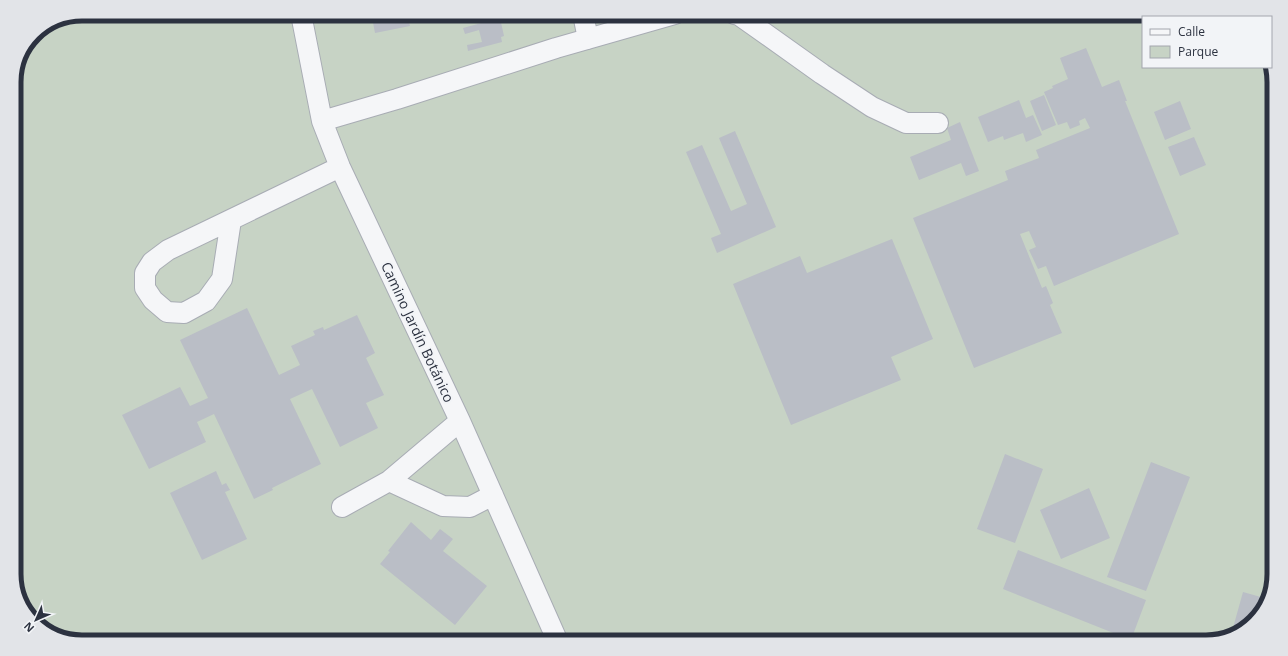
<svg xmlns="http://www.w3.org/2000/svg" width="1288" height="656" viewBox="0 0 1288 656" font-family="'Open Sans',sans-serif">
<rect width="100%" height="100%" fill="#e3e5ea"/>
<!-- green -->
<path fill="#c7d3c5" d="M 82,14 L 1206,14 L 1218,17 L 1143,17 L 1143,67 L 1270,67 L 1274,78 L 1274,574 L 1267,604 L 1240,633 L 1206,642 L 82,642 L 52,635 L 26,612 L 14,578 L 14,78 L 34,34 L 56,19 Z"/>
<!-- building -->
<path fill="#babec6" d="M 369,14 L 407,14 L 410,26 L 375,33 L 372,17 L 370,17 Z
M 500,18 L 504,36 L 501,37 L 502,42 L 468,51 L 467,45 L 482,42 L 479,30 L 465,34 L 463,28 Z
M 1086,48 L 1102,87 L 1119,80 L 1127,101 L 1125,101 L 1179,234 L 1054,286 L 1046,266 L 1038,269 L 1029,250 L 1036,247 L 1029,231 L 1020,234 L 1042,288 L 1046,286 L 1053,303 L 1050,305 L 1062,333 L 974,368 L 913,218 L 1008,180 L 1005,171 L 1039,158 L 1036,150 L 1090,128 L 1085,118 L 1079,121 L 1080,125 L 1070,129 L 1067,122 L 1058,125 L 1044,92 L 1053,88 L 1052,86 L 1068,79 L 1060,58 Z
M 1044,95 L 1056,125 L 1042,131 L 1030,101 Z
M 1019,100 L 1026,118 L 1033,115 L 1042,135 L 1026,142 L 1023,133 L 1004,140 L 1003,136 L 988,142 L 978,117 Z
M 1180,101 L 1191,129 L 1165,140 L 1154,112 Z
M 960,122 L 979,171 L 966,176 L 961,163 L 919,180 L 910,157 L 951,140 L 947,128 Z
M 735,131 L 776,227 L 717,253 L 711,238 L 721,234 L 686,152 L 702,145 L 731,211 L 747,204 L 719,138 Z
M 1194,137 L 1206,165 L 1180,176 L 1168,147 Z
M 892,239 L 933,339 L 891,357 L 901,380 L 791,425 L 733,284 L 800,256 L 807,273 Z
M 247,308 L 279,375 L 300,365 L 291,346 L 315,335 L 313,331 L 323,327 L 324,330 L 357,315 L 375,353 L 366,358 L 384,395 L 366,403 L 378,428 L 340,447 L 312,389 L 290,399 L 321,464 L 272,488 L 273,490 L 254,499 L 214,414 L 197,422 L 206,442 L 149,469 L 122,415 L 180,387 L 190,406 L 208,398 L 180,340 Z
M 1005,454 L 1043,469 L 1015,543 L 977,529 Z
M 1151,462 L 1190,477 L 1146,591 L 1107,577 Z
M 216,471 L 222,485 L 226,483 L 230,490 L 225,492 L 247,539 L 202,560 L 170,493 Z
M 1089,488 L 1110,538 L 1061,559 L 1040,510 Z
M 411,522 L 431,540 L 440,529 L 453,539 L 443,551 L 487,586 L 455,625 L 380,564 L 390,552 L 388,551 Z
M 1018,550 L 1146,600 L 1131,640 L 1003,589 Z
M 1243,592 L 1268,599 L 1267,604 L 1240,633 L 1231,635 Z"/>
<g fill="none" stroke-linecap="round" stroke-linejoin="round">
<defs>
<path id="minor" d="M 301,14 L 322,121 L 340,167 L 460,421 L 558,642
M 583,14 L 588,39
M 734,14 L 739,15 L 822,74 L 872,107 L 906,123 L 938,123
M 322,121 L 397,99 L 556,48 L 675,14
M 231,220 L 222,279 L 206,301 L 184,313 L 167,312 L 153,300 L 145,288 L 145,273 L 152,262 L 168,250 L 340,167
M 389,481 L 460,421
M 342,507 L 389,481 L 443,506 L 470,507 L 493,495"/>
</defs>
<!-- minor casing -->
<use href="#minor" stroke="#a8acb4" stroke-width="22"/>
<!-- minor -->
<use href="#minor" stroke="#f5f6f8" stroke-width="20"/>
</g>
<g text-anchor="middle" dominant-baseline="central" stroke-width="4" stroke-linejoin="round" paint-order="stroke">
<!-- street labels -->
<g font-size="14" fill="#2c3240" stroke="#f2f4f7">
<text transform="translate(418 332) rotate(65)">Camino Jardín Botánico</text>
</g>
</g>
<!-- crop -->
<path d="M0 0H1288V656H0ZM82 21H1206A61 61 0 0 1 1267 82V574A61 61 0 0 1 1206 635H82A61 61 0 0 1 21 574V82A61 61 0 0 1 82 21Z" fill="#e2e4e8" fill-rule="evenodd"/>
<path fill="none" stroke="#2c3240" stroke-width="5" d="M82 21H1206A61 61 0 0 1 1267 82V574A61 61 0 0 1 1206 635H82A61 61 0 0 1 21 574V82A61 61 0 0 1 82 21Z"/>
<!-- legend -->
<rect x="1142" y="16" width="130" height="52" fill="#f2f4f7" stroke="#a3a6ae"/>
<rect x="1150" y="29" width="20" height="6" fill="#f5f6f8" stroke="#a3a6ae"/>
<text x="1178" y="36" font-size="12" fill="#2c3240">Calle</text>
<rect x="1150" y="46" width="20" height="12" fill="#c7d3c5" stroke="#a3a6ae"/>
<text x="1178" y="56" font-size="12" fill="#2c3240">Parque</text>
<!-- north arrow -->
<g transform="translate(36 620) rotate(225)" stroke="#f2f4f7" stroke-width="3" paint-order="stroke">
<path d="M0-3L7 15L0 10L-7 15Z" fill="#2c3240"/>
<text y="-6" font-size="11" font-weight="bold" text-anchor="middle" fill="#2c3240">N</text>
</g>
</svg>
